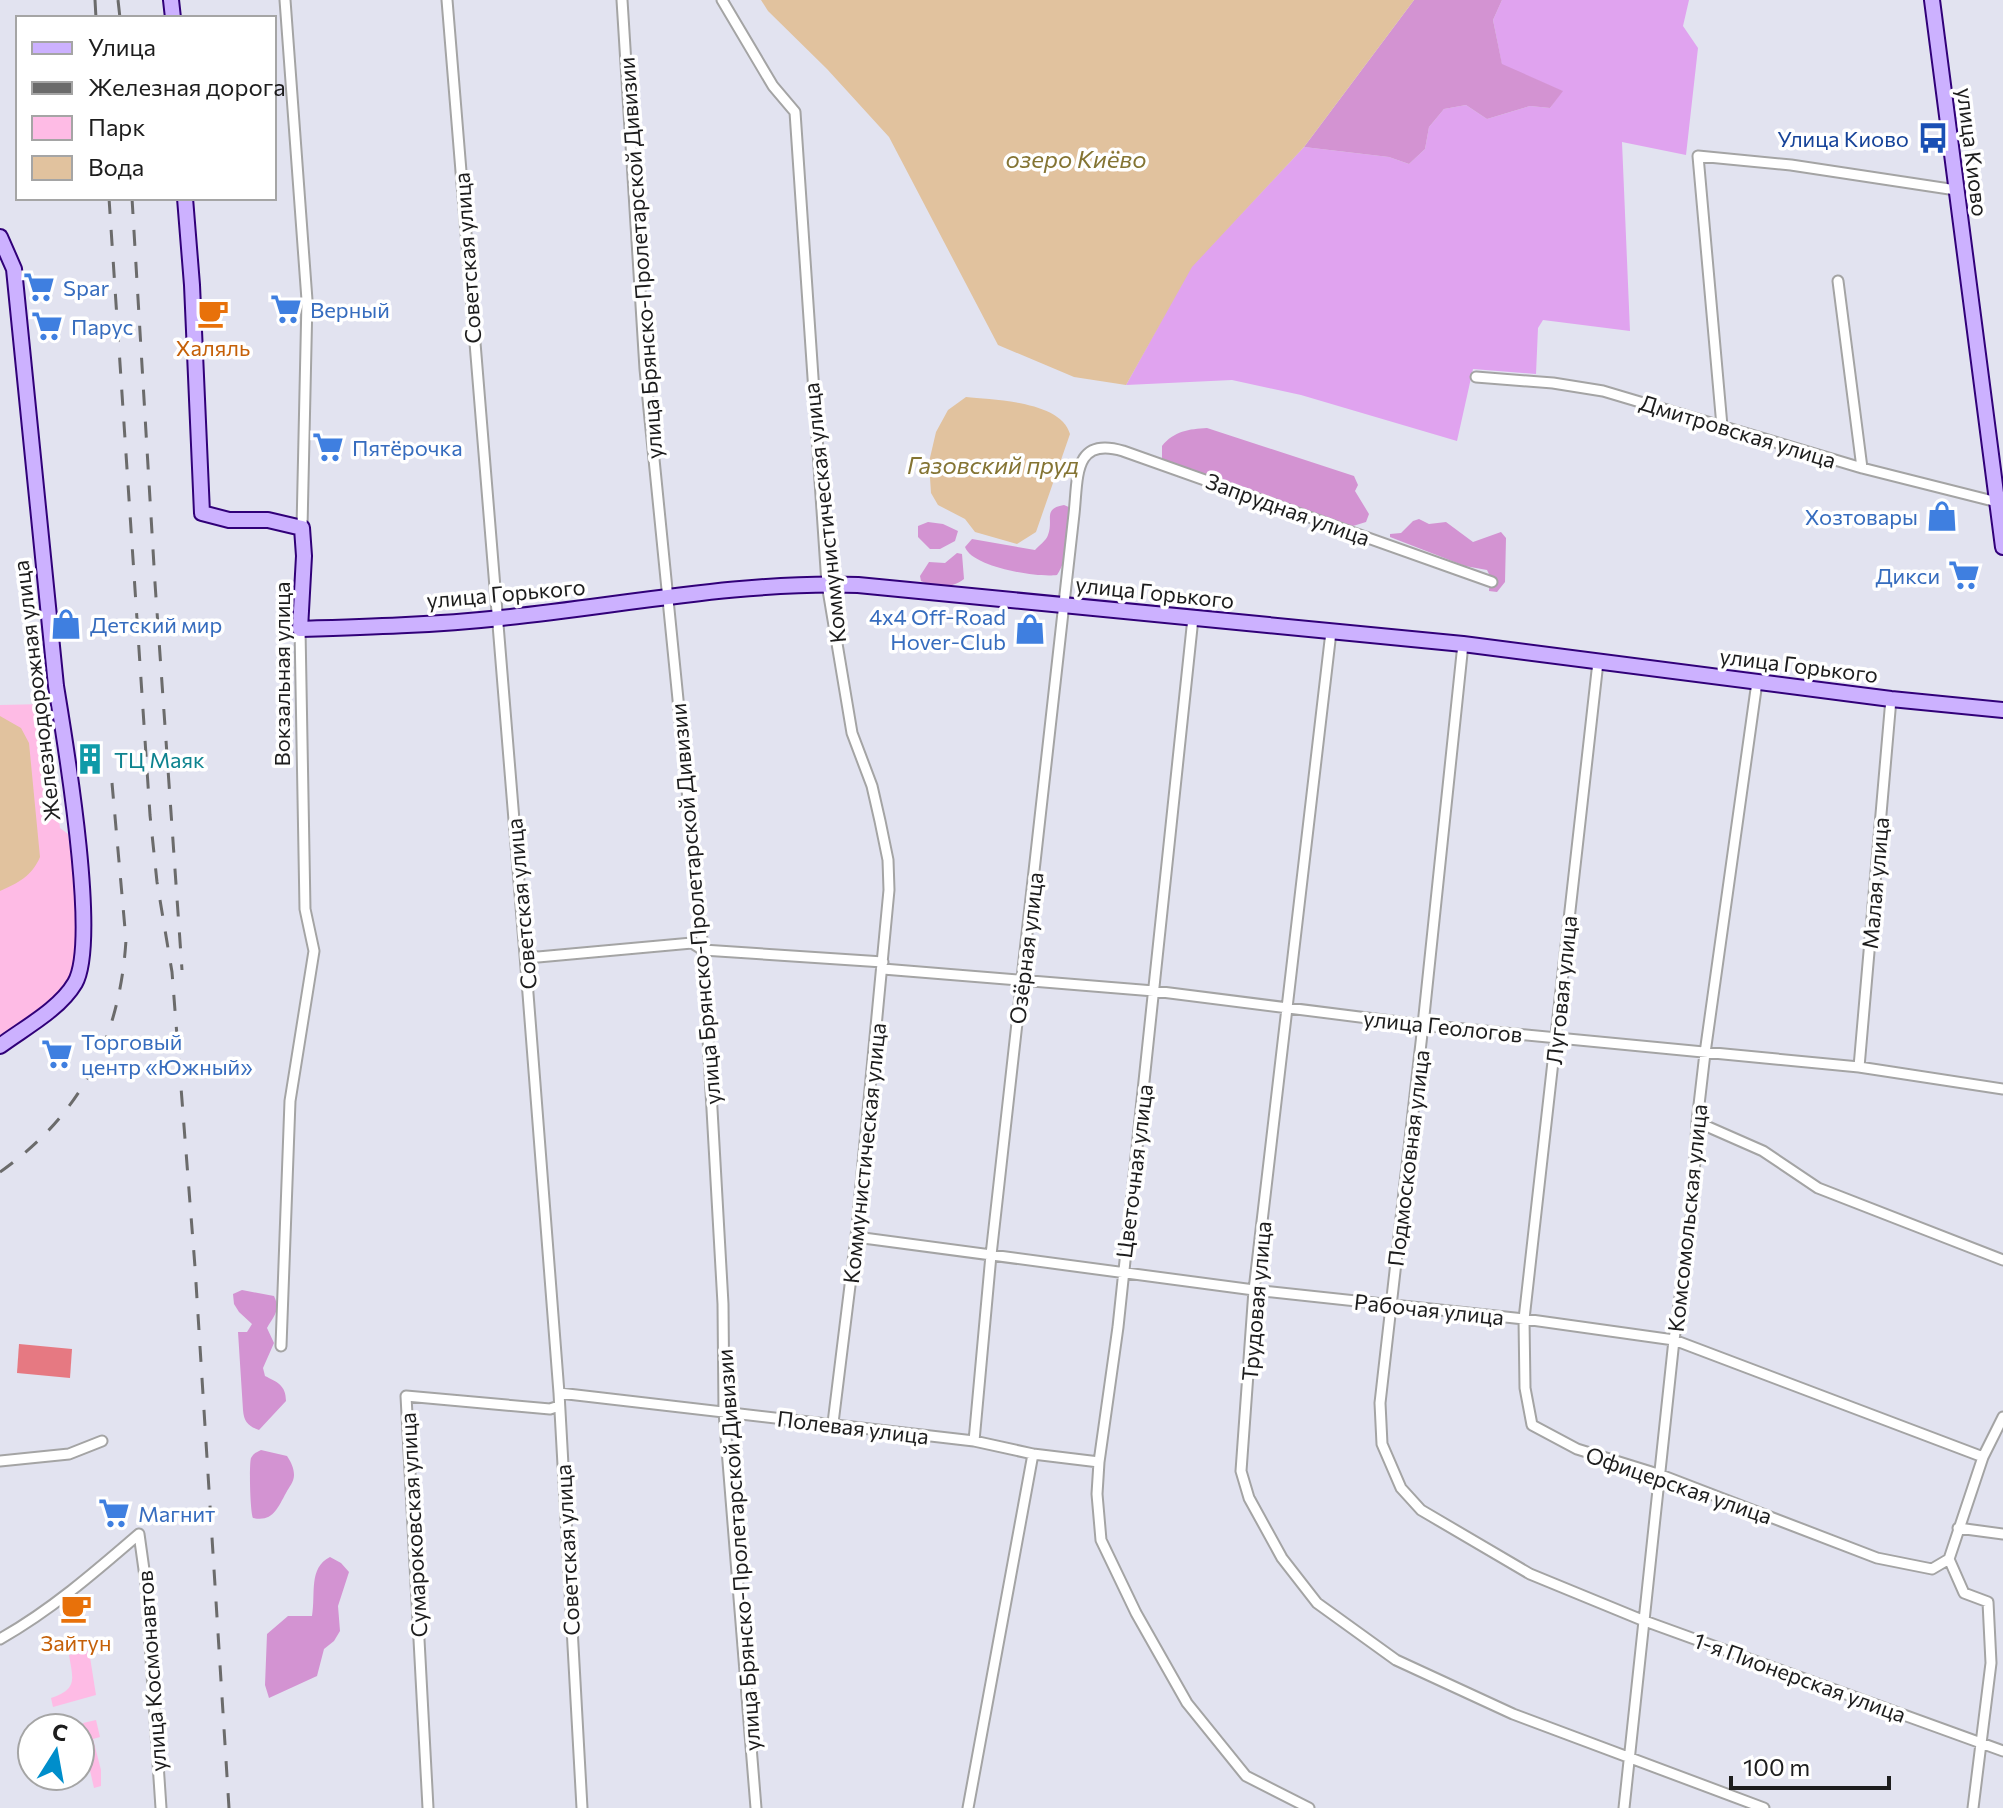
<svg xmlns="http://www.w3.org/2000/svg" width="2003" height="1808" viewBox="0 0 2003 1808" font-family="Commissioner,sans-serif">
<rect width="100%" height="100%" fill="#e2e3f0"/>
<!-- grass -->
<path fill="#e0a3ef" d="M 1502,0 L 1689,0 L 1683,26 L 1698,48 L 1686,155 L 1622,142 L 1630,331 L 1543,320 L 1538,328 L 1536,374 L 1473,369 L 1457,441 L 1301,395 L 1232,380 L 1126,385 L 1191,267 L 1304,147 L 1389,157 L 1409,164 L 1425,149 L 1429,127 L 1444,109 L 1466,105 L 1487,119 L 1530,106 L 1550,108 L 1562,91 L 1502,65 L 1493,20 Z"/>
<!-- forest -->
<path fill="#d393d2" d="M 1414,0 L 1502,0 L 1493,20 L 1502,64 L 1563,91 L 1550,108 L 1530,106 L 1487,119 L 1466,105 L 1444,109 L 1429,127 L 1425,149 L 1409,164 L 1389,157 L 1304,147 Z
M 1207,428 L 1354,476 L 1358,485 L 1355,491 L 1369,514 L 1366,522 L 1353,526 L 1162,460 L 1162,446 C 1174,431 1189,429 1207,428 Z
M 1064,505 L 1071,508 C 1070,528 1069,558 1057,575 C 1037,578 972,567 965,547 L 972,539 L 1035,550 C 1039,545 1046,541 1048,535 C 1054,519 1042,509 1064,505 Z
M 1419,519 L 1429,524 L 1446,522 L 1473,542 L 1501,532 L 1506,538 L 1505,582 L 1497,592 L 1489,591 L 1490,576 L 1487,570 L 1465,566 L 1390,537 L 1390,534 L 1401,533 L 1413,521 Z
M 928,522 L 943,524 L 958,531 L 955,541 L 940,549 L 930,549 L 918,537 L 918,526 Z
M 957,553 L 962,554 L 964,579 C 952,589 934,588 921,581 L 920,576 L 929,562 L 945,563 Z
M 242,1290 L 274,1296 C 281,1310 274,1316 267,1328 L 274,1343 L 263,1368 L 265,1376 C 277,1382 286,1385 286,1401 L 259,1430 C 248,1426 244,1422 243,1410 L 238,1332 L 247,1332 L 252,1324 L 239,1312 L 234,1304 L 233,1294 Z
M 261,1450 L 287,1456 C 291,1462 294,1468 294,1475 C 294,1482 289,1487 286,1493 C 277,1509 273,1522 253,1518 C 250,1511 249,1464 251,1458 C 254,1453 255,1453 261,1450 Z
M 330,1557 L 341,1563 L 349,1572 L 338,1606 L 340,1631 L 334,1641 L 324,1649 L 317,1676 L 269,1698 L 265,1685 L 267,1634 L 288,1616 L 312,1616 C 316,1594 308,1568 330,1557 Z"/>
<!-- park -->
<path fill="#febbe5" d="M 46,704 L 60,828 L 68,834 C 73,871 88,949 67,981 C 53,1004 22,1020 0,1035 L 0,705 Z
M 89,1651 L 96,1695 L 53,1707 L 51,1698 C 78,1689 73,1679 69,1655 Z
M 96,1720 L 100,1737 L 93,1739 L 101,1770 L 101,1786 L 94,1788 L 83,1740 L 87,1738 L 83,1723 Z"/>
<!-- pitch -->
<path fill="#e67982" d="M 19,1344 L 72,1349 L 70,1378 L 17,1373 Z"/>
<!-- water -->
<path fill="#e1c29e" d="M 761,0 L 1414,0 L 1304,147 L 1192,267 L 1126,385 L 1074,377 L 998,345 L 889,137 L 827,69 L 768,11 Z
M 966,397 C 994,400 1061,401 1070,434 L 1036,532 L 1017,544 L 975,532 L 965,519 L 938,505 L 931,493 L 929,462 L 936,432 L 948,410 Z
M 0,716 L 21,728 L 29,743 L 40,857 C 32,876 18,883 0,891 Z"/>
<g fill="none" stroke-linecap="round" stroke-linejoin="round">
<defs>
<path id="street" d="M 285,0 L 307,300 L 302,528
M 447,0 L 525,955 L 559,1393 L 582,1808
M 622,0 L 645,369 L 703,950 L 723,1304 L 724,1412 L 756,1808
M 722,0 L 773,86 L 795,112 L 827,584 L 852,733 L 872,786 L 880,821 L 888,860 L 889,890 L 856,1237 L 833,1423
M 1838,281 L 1862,468
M 1476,377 L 1553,383 L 1603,391 L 1862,468 L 1997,502
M 1722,426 L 1698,156 L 1791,165 L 1956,190
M 1193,618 L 1118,1327 L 1099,1462 L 1097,1494 L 1101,1540 L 1136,1613 L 1187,1703 L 1246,1776 L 1309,1808
M 1331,632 L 1254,1290 L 1241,1471 L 1249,1498 L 1282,1558 L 1317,1603 L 1396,1660 L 1513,1714 L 1764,1808
M 1463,644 L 1423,1025 L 1380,1403 L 1382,1444 L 1401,1488 L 1421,1510 L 1530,1574 L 1642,1620 L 2003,1751
M 1598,662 L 1524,1319 L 1525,1388 L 1532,1425 L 1577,1449 L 1661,1475 L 1877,1558 L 1932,1569 L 1949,1559 L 1983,1457 L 2003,1417
M 525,955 L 538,957 L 692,943 L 703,950 L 883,962
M 883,969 L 1154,991 L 1423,1025 L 1859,1067 L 2003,1089
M 1859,1067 L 1891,699
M 1697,1122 L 1763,1151 L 1818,1188 L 2003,1260
M 856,1237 L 1254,1290 L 1524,1319 L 1674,1340 L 1983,1457
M 281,1346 L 290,1101 L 314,951 L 305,909 L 300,629
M 559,1393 L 974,1441 L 1033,1454 L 1099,1462
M 974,1441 L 991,1255 L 1074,514 C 1078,478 1073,436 1123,451 L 1492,582
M 0,1461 L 69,1454 L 102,1441
M 1958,1528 L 2003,1534
M 139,1534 L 146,1584 L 161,1808
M 1949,1559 L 1964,1593 L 1988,1602 L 1991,1663 L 1973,1808
M 0,1639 C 50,1611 95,1572 139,1534
M 428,1808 L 406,1396 L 550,1409 L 559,1406
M 968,1808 L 1033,1454
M 1624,1808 L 1674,1340 L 1692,1211 L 1697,1122 L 1705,1053 L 1757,682"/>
<path id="secondary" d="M 171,0 L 173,18
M 1932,0 L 2003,547
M 185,198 L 192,285 L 202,513 L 229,520 L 268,520 L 302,528 L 304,556 L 300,629 C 367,627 435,625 501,618 C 619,606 739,581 858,585 L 1463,644 L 1891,699 L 2003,710
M 0,237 L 14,269 L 56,686 C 65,741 99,941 75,983 C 59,1010 24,1028 0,1046"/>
</defs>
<!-- street casing -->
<use href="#street" stroke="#a4a4a4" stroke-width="13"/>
<!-- secondary casing -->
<use href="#secondary" stroke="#310079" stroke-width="18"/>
<!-- street -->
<use href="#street" stroke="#fff" stroke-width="9"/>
<!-- secondary -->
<use href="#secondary" stroke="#ccb1ff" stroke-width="14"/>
<!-- rail -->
<path stroke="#6b6b6b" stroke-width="3" stroke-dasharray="16 16" stroke-linecap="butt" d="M 95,0 L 96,18
M 118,0 L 120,18
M 109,198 L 150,815 L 157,882 L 172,972 L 195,1267 L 229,1808
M 132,198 L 155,583 L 182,970
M 0,1172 C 81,1115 120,1038 126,940 L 112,783"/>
</g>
<!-- icons -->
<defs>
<symbol id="bus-bare" viewBox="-9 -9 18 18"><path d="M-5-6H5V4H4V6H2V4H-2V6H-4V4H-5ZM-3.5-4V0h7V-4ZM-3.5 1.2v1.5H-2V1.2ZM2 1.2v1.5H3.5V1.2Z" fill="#1a4fb4" stroke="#fff" stroke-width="2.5" paint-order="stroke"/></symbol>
<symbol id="supermarket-bare" viewBox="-9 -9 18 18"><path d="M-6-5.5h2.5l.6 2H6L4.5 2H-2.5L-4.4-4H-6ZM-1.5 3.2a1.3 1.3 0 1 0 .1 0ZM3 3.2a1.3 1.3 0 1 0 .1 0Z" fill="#3f7fe0" stroke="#fff" stroke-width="2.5" paint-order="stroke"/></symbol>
<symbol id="cafe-bare" viewBox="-9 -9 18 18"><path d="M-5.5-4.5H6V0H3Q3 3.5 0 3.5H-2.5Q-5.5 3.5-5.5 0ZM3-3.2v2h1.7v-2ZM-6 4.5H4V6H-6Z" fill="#e8710a" stroke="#fff" stroke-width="2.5" paint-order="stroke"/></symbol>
<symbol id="shop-bare" viewBox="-9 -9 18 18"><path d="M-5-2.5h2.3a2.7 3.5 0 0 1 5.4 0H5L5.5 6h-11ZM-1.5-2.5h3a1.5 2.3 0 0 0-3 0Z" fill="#3f7fe0" stroke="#fff" stroke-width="2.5" paint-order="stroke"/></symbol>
<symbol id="building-bare" viewBox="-9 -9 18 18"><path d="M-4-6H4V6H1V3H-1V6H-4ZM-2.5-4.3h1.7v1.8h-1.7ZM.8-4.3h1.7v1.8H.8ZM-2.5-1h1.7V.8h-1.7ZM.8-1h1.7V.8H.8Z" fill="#0f9aa8" stroke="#fff" stroke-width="2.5" paint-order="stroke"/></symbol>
</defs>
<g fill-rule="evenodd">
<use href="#bus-bare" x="1911" y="116" width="44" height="44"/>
<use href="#supermarket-bare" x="17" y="265" width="44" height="44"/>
<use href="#supermarket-bare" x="264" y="287" width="44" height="44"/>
<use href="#cafe-bare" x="191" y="291" width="44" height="44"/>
<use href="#supermarket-bare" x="25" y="304" width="44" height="44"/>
<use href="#supermarket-bare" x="306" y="425" width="44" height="44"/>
<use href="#shop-bare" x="1920" y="494" width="44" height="44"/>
<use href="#supermarket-bare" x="1942" y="553" width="44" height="44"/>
<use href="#shop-bare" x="44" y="602" width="44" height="44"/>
<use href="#shop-bare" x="1008" y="607" width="44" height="44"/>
<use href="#building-bare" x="68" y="737" width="44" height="44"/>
<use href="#supermarket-bare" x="35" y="1032" width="44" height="44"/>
<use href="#supermarket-bare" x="92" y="1491" width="44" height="44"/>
<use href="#cafe-bare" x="54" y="1586" width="44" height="44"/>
</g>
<g text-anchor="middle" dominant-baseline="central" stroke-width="7" stroke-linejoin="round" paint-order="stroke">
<!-- transit labels -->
<g font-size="22" fill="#164399" stroke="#fff" text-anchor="end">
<text x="1909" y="138">Улица Киово</text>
</g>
<!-- street labels -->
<g font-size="22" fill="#1d1d1d" stroke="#fff">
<text transform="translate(1973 152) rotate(83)">улица Киово</text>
<text transform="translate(467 258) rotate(-94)">Советская улица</text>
<text transform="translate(640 258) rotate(-94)">улица Брянско-Пролетарской Дивизии</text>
<text transform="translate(1738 431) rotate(17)">Дмитровская улица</text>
<text transform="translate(1288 509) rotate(20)">Запрудная улица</text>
<text transform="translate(824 513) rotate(-96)">Коммунистическая улица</text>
<text transform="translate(1155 592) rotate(6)">улица Горького</text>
<text transform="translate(506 593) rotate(-5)">улица Горького</text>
<text transform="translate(1799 665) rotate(7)">улица Горького</text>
<text transform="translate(281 674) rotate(-90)">Вокзальная улица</text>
<text transform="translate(36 691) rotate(-97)">Железнодорожная улица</text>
<text transform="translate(1875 883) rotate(-85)">Малая улица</text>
<text transform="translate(521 904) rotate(-95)">Советская улица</text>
<text transform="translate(695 904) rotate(-95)">улица Брянско-Пролетарской Дивизии</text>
<text transform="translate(1026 948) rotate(-83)">Озёрная улица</text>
<text transform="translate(1561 990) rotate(-84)">Луговая улица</text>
<text transform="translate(1443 1026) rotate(6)">улица Геологов</text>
<text transform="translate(864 1153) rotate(-84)">Коммунистическая улица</text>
<text transform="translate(1408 1158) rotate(-83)">Подмосковная улица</text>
<text transform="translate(1134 1171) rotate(-83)">Цветочная улица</text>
<text transform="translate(1687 1218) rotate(-84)">Комсомольская улица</text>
<text transform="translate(1256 1301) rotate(-85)">Трудовая улица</text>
<text transform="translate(1429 1309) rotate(6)">Рабочая улица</text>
<text transform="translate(853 1427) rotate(7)">Полевая улица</text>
<text transform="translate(1679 1485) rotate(19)">Офицерская улица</text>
<text transform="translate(413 1525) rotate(-93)">Сумароковская улица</text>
<text transform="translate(567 1550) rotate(-93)">Советская улица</text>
<text transform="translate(738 1550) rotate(-94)">улица Брянско-Пролетарской Дивизии</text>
<text transform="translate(151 1671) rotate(-94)">улица Космонавтов</text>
<text transform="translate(1800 1677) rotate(20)">1-я Пионерская улица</text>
</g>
<!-- shop labels -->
<g font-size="22" fill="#366cbe" stroke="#fff" text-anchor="start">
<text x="63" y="287">Spar</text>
<text x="310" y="309">Верный</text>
<text x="71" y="326">Парус</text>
<text x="352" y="447">Пятёрочка</text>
<text x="1918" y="516" text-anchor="end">Хозтовары</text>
<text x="1940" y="575" text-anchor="end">Дикси</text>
<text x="1006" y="616" text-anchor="end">4x4 Off-Road<tspan x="1006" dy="25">Hover-Club</tspan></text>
<text x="90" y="624">Детский мир</text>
<text x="81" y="1041">Торговый<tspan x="81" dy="25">центр «Южный»</tspan></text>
<text x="138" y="1513">Магнит</text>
</g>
<!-- food labels -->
<g font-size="22" fill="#c56008" stroke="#fff">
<text x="213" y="347">Халяль</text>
<text x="76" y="1642">Зайтун</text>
</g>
<!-- culture labels -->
<g font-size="22" fill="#0d838f" stroke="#fff" text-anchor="start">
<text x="114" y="759">ТЦ Маяк</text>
</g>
<!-- water labels -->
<g font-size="24" font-style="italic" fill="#847433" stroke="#fff">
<text x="1076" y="158">озеро Киёво</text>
<text x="993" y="464">Газовский пруд</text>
</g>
</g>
<!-- legend -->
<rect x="16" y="16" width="260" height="184" fill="#ffffff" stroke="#a5a5a5" stroke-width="2"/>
<rect x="32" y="42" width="40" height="12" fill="#ccb1ff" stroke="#a5a5a5" stroke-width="2"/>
<text x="88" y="56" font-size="24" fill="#1d1d1d">Улица</text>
<rect x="32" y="82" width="40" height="12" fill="#6b6b6b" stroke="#a5a5a5" stroke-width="2"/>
<text x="88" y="96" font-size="24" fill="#1d1d1d">Железная дорога</text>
<rect x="32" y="116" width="40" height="24" fill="#febbe5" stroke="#a5a5a5" stroke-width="2"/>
<text x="88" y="136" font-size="24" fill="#1d1d1d">Парк</text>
<rect x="32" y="156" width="40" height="24" fill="#e1c29e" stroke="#a5a5a5" stroke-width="2"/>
<text x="88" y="176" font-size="24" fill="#1d1d1d">Вода</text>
<!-- north arrow -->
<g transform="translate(56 1752) rotate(11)"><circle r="38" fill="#ffffff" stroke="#a5a5a5" stroke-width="2"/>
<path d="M0-6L14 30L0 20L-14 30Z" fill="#008ecb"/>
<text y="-12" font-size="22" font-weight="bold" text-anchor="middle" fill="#1d1d1d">С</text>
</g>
<!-- scale -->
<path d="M1731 1776v12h158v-12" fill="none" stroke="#1d1d1d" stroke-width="4"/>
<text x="1743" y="1776" font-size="24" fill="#1d1d1d" stroke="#ffffff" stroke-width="6" paint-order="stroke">100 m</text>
</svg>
